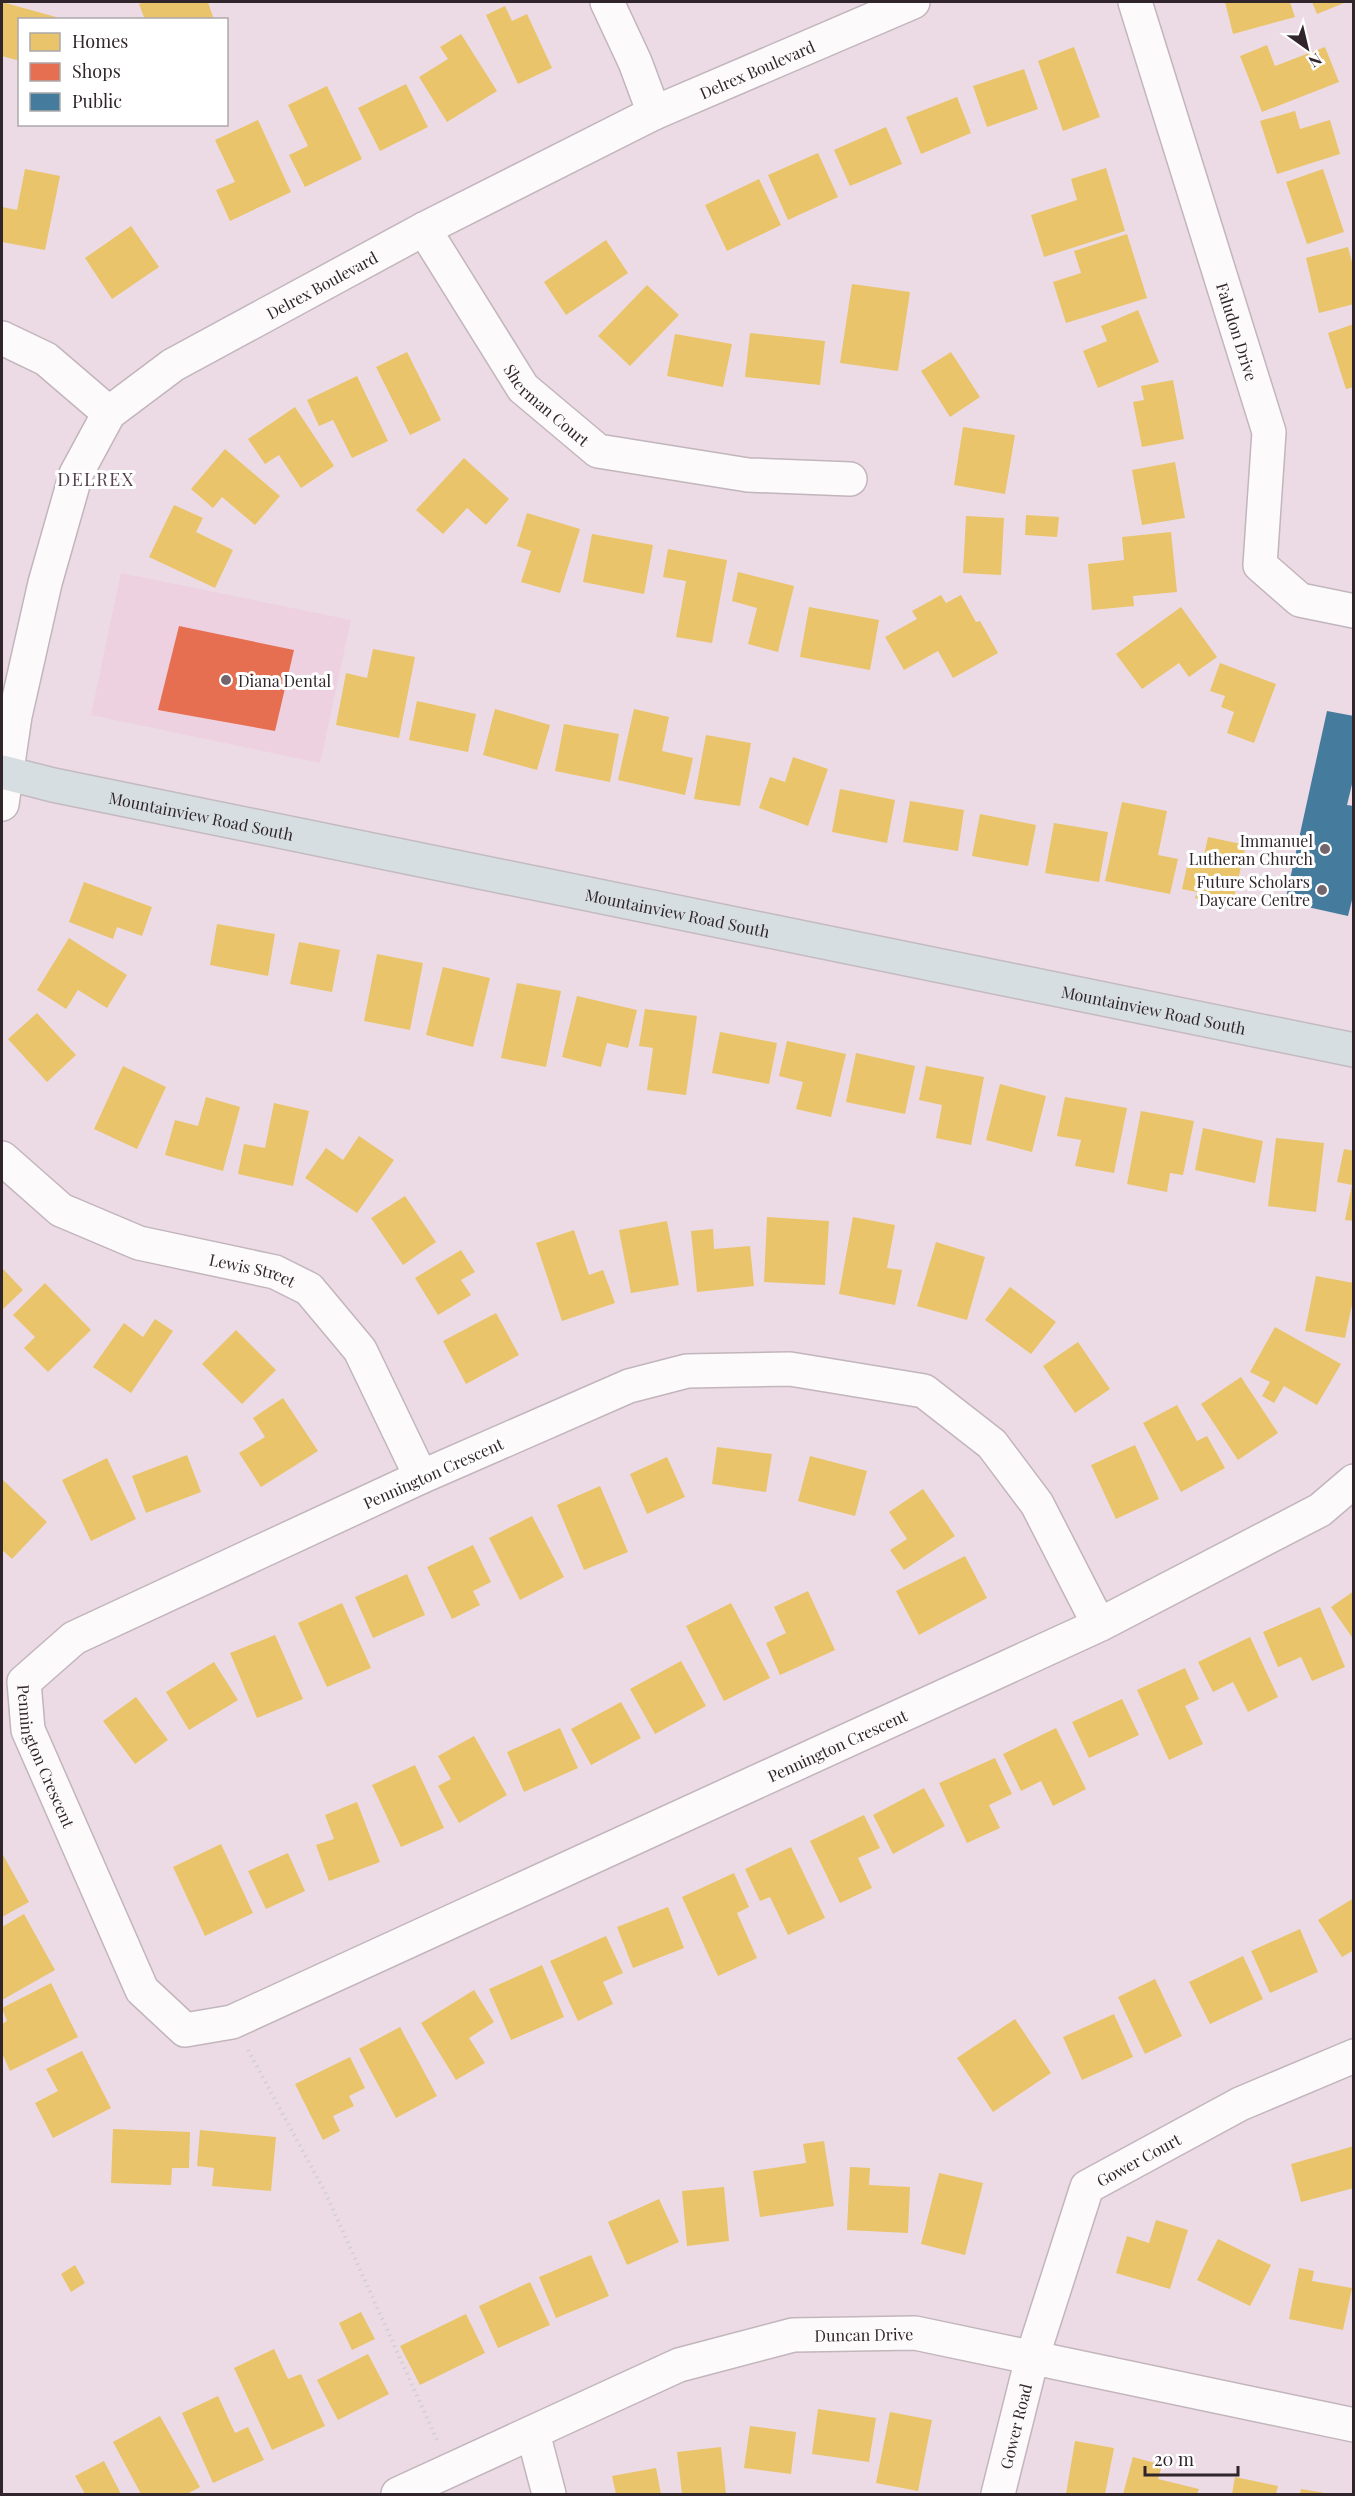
<svg xmlns="http://www.w3.org/2000/svg" width="1355" height="2496" viewBox="0 0 1355 2496" font-family="'Playfair Display',serif">
<rect width="100%" height="100%" fill="#ecdbe4"/>
<!-- built -->
<path fill="#edd1e1" d="M 121,573 L 351,620 L 320,763 L 91,715 Z"/>
<!-- homes -->
<path fill="#e9c46a" d="M 2,2 L 56,17 L 55,20 L 20,20 L 20,61 L 2,56 Z
M 146,2 L 208,2 L 214,20 L 145,20 L 139,4 Z
M 1225,2 L 1290,2 L 1295,17 L 1233,34 Z
M 1312,2 L 1343,2 L 1344,3 L 1317,14 Z
M 505,6 L 512,21 L 527,14 L 552,68 L 518,84 L 486,15 Z
M 461,34 L 497,91 L 447,122 L 419,77 L 448,59 L 440,47 Z
M 1267,45 L 1275,66 L 1325,47 L 1339,82 L 1262,112 L 1240,56 Z
M 1074,47 L 1100,117 L 1063,131 L 1038,61 Z
M 1024,69 L 1038,109 L 987,127 L 973,86 Z
M 406,84 L 428,127 L 380,151 L 358,108 Z
M 327,86 L 362,159 L 305,187 L 289,155 L 308,146 L 288,105 Z
M 957,97 L 971,133 L 921,154 L 906,117 Z
M 1295,111 L 1300,129 L 1330,120 L 1340,154 L 1277,174 L 1260,121 Z
M 258,120 L 291,192 L 230,221 L 216,190 L 235,182 L 215,140 Z
M 886,127 L 902,164 L 850,186 L 834,150 Z
M 818,153 L 838,197 L 788,220 L 768,175 Z
M 1106,168 L 1125,231 L 1044,257 L 1031,215 L 1077,200 L 1071,179 Z
M 25,169 L 60,176 L 45,250 L 2,242 L 2,207 L 17,210 Z
M 1323,169 L 1344,232 L 1307,244 L 1286,182 Z
M 759,179 L 781,225 L 727,251 L 705,205 Z
M 131,226 L 159,267 L 112,299 L 85,258 Z
M 1127,234 L 1147,298 L 1066,323 L 1053,282 L 1081,273 L 1074,251 Z
M 606,240 L 628,273 L 566,315 L 544,282 Z
M 1348,247 L 1354,270 L 1354,304 L 1319,313 L 1306,258 Z
M 852,284 L 910,292 L 898,371 L 840,363 Z
M 647,285 L 679,315 L 630,366 L 598,336 Z
M 1138,310 L 1159,362 L 1098,388 L 1083,351 L 1107,341 L 1101,326 Z
M 1354,324 L 1354,387 L 1346,389 L 1328,333 Z
M 750,333 L 825,341 L 820,385 L 745,377 Z
M 675,334 L 732,344 L 723,387 L 667,376 Z
M 407,352 L 441,420 L 410,435 L 376,367 Z
M 951,352 L 980,397 L 950,417 L 921,371 Z
M 357,376 L 388,441 L 352,458 L 333,420 L 319,426 L 307,400 Z
M 1173,380 L 1184,439 L 1142,447 L 1133,402 L 1144,400 L 1141,386 Z
M 295,407 L 334,466 L 301,488 L 279,455 L 265,464 L 248,439 Z
M 963,427 L 1015,435 L 1005,494 L 954,485 Z
M 225,449 L 280,496 L 255,525 L 222,497 L 213,508 L 191,489 Z
M 464,458 L 509,499 L 486,525 L 467,508 L 443,534 L 416,510 Z
M 1175,462 L 1185,518 L 1142,525 L 1132,470 Z
M 174,505 L 203,518 L 196,532 L 233,550 L 215,588 L 149,557 Z
M 527,513 L 580,529 L 560,593 L 521,582 L 531,551 L 517,546 Z
M 1026,515 L 1059,517 L 1057,537 L 1025,535 Z
M 966,516 L 1004,518 L 1001,575 L 963,573 Z
M 1171,532 L 1177,592 L 1133,596 L 1134,606 L 1092,610 L 1088,564 L 1124,560 L 1122,537 Z
M 592,534 L 653,545 L 644,594 L 583,582 Z
M 668,549 L 727,560 L 712,643 L 676,637 L 686,581 L 663,577 Z
M 738,572 L 794,586 L 778,652 L 748,644 L 757,608 L 732,601 Z
M 941,595 L 946,603 L 961,595 L 976,622 L 980,621 L 998,653 L 953,678 L 938,651 L 904,670 L 885,637 L 917,619 L 912,611 Z
M 809,607 L 879,620 L 870,670 L 800,657 Z
M 1181,607 L 1217,657 L 1189,677 L 1179,663 L 1142,689 L 1116,654 Z
M 373,649 L 415,657 L 399,738 L 336,725 L 346,673 L 367,678 Z
M 1220,663 L 1276,684 L 1254,743 L 1227,733 L 1234,712 L 1221,707 L 1225,696 L 1210,691 Z
M 417,701 L 476,714 L 468,752 L 409,740 Z
M 495,709 L 550,725 L 537,770 L 483,755 Z
M 634,709 L 669,717 L 662,751 L 693,758 L 685,795 L 618,780 Z
M 564,724 L 619,734 L 610,782 L 555,771 Z
M 706,735 L 751,743 L 740,806 L 694,799 Z
M 793,757 L 828,769 L 808,826 L 759,808 L 770,777 L 785,782 Z
M 840,789 L 895,800 L 887,843 L 832,832 Z
M 910,801 L 964,810 L 958,851 L 903,842 Z
M 1122,802 L 1167,811 L 1158,855 L 1178,859 L 1170,894 L 1105,881 Z
M 980,814 L 1036,825 L 1028,866 L 972,856 Z
M 1054,823 L 1108,832 L 1099,882 L 1045,873 Z
M 1208,837 L 1246,845 L 1232,906 L 1195,898 L 1197,892 L 1182,889 L 1188,862 L 1202,865 Z
M 84,882 L 152,907 L 142,936 L 117,927 L 113,939 L 69,922 Z
M 217,924 L 275,934 L 268,976 L 210,965 Z
M 69,938 L 127,975 L 107,1008 L 78,990 L 66,1009 L 37,990 Z
M 299,942 L 340,950 L 332,992 L 290,984 Z
M 377,954 L 423,963 L 410,1030 L 364,1021 Z
M 443,967 L 490,978 L 473,1047 L 426,1035 Z
M 517,983 L 561,991 L 546,1067 L 501,1058 Z
M 577,996 L 637,1010 L 628,1048 L 607,1043 L 601,1067 L 562,1057 Z
M 645,1009 L 697,1016 L 686,1095 L 647,1090 L 653,1048 L 639,1046 Z
M 37,1013 L 76,1055 L 47,1082 L 8,1039 Z
M 720,1032 L 777,1043 L 769,1084 L 712,1073 Z
M 787,1041 L 846,1054 L 831,1117 L 796,1109 L 803,1082 L 779,1076 Z
M 856,1053 L 915,1066 L 905,1114 L 846,1102 Z
M 123,1066 L 166,1087 L 137,1149 L 94,1129 Z
M 926,1066 L 984,1077 L 971,1145 L 936,1138 L 942,1105 L 919,1100 Z
M 1000,1084 L 1046,1096 L 1032,1152 L 986,1140 Z
M 206,1097 L 240,1107 L 223,1171 L 165,1155 L 175,1120 L 198,1126 Z
M 1065,1097 L 1127,1108 L 1114,1173 L 1075,1166 L 1081,1140 L 1057,1136 Z
M 274,1103 L 309,1111 L 293,1186 L 238,1174 L 244,1144 L 265,1148 Z
M 1141,1111 L 1194,1121 L 1183,1175 L 1170,1173 L 1167,1192 L 1127,1184 Z
M 1203,1128 L 1263,1141 L 1255,1183 L 1195,1170 Z
M 359,1136 L 394,1160 L 357,1213 L 305,1178 L 326,1148 L 343,1160 Z
M 1276,1138 L 1324,1143 L 1316,1212 L 1268,1206 Z
M 1344,1149 L 1354,1151 L 1354,1221 L 1345,1220 L 1352,1185 L 1337,1182 Z
M 405,1196 L 436,1242 L 403,1265 L 371,1218 Z
M 767,1217 L 829,1221 L 825,1285 L 764,1282 Z
M 853,1217 L 895,1225 L 887,1268 L 902,1270 L 895,1305 L 839,1294 Z
M 667,1221 L 679,1285 L 631,1293 L 619,1230 Z
M 713,1229 L 714,1249 L 750,1246 L 754,1286 L 697,1292 L 691,1231 Z
M 574,1230 L 589,1275 L 603,1270 L 615,1303 L 562,1321 L 536,1243 Z
M 936,1242 L 985,1257 L 967,1320 L 917,1306 Z
M 461,1250 L 475,1272 L 461,1280 L 471,1295 L 438,1315 L 415,1278 Z
M 2,1268 L 23,1290 L 2,1310 Z
M 1316,1276 L 1354,1283 L 1354,1295 L 1345,1338 L 1305,1331 Z
M 45,1283 L 91,1330 L 48,1372 L 24,1348 L 35,1337 L 13,1315 Z
M 1010,1287 L 1056,1322 L 1031,1354 L 985,1320 Z
M 496,1313 L 519,1355 L 466,1384 L 443,1341 Z
M 155,1319 L 173,1331 L 131,1393 L 93,1367 L 124,1323 L 143,1337 Z
M 1275,1327 L 1341,1364 L 1317,1405 L 1284,1386 L 1274,1403 L 1262,1396 L 1270,1382 L 1250,1372 Z
M 236,1330 L 276,1370 L 242,1404 L 202,1364 Z
M 1078,1342 L 1110,1389 L 1075,1413 L 1043,1366 Z
M 1241,1377 L 1278,1433 L 1238,1460 L 1201,1404 Z
M 283,1398 L 318,1451 L 261,1487 L 239,1453 L 265,1437 L 253,1418 Z
M 1177,1405 L 1197,1441 L 1207,1436 L 1225,1468 L 1181,1492 L 1143,1423 Z
M 1135,1445 L 1159,1499 L 1116,1519 L 1091,1465 Z
M 717,1447 L 772,1454 L 766,1492 L 712,1484 Z
M 187,1455 L 201,1492 L 146,1513 L 132,1476 Z
M 810,1456 L 867,1471 L 855,1516 L 798,1501 Z
M 667,1457 L 685,1497 L 647,1514 L 630,1474 Z
M 107,1458 L 136,1519 L 91,1541 L 62,1480 Z
M 2,1479 L 47,1522 L 12,1559 L 2,1550 Z
M 600,1486 L 628,1552 L 584,1570 L 557,1505 Z
M 923,1489 L 955,1536 L 904,1570 L 890,1550 L 907,1539 L 889,1512 Z
M 532,1516 L 564,1577 L 520,1600 L 489,1538 Z
M 473,1545 L 491,1582 L 473,1591 L 480,1605 L 452,1619 L 427,1567 Z
M 965,1556 L 987,1598 L 919,1635 L 896,1591 Z
M 407,1574 L 425,1615 L 373,1638 L 355,1597 Z
M 808,1591 L 835,1650 L 780,1675 L 766,1643 L 786,1633 L 774,1607 Z
M 1354,1591 L 1354,1640 L 1331,1607 Z
M 342,1603 L 371,1668 L 327,1687 L 298,1623 Z
M 731,1603 L 770,1678 L 724,1701 L 686,1626 Z
M 1320,1607 L 1345,1667 L 1312,1681 L 1301,1657 L 1278,1667 L 1263,1632 Z
M 275,1635 L 303,1699 L 257,1718 L 230,1653 Z
M 1250,1637 L 1278,1697 L 1248,1712 L 1233,1682 L 1213,1692 L 1198,1662 Z
M 681,1661 L 706,1706 L 655,1734 L 630,1689 Z
M 214,1662 L 238,1700 L 189,1730 L 166,1692 Z
M 1185,1668 L 1199,1699 L 1185,1706 L 1203,1744 L 1169,1760 L 1137,1690 Z
M 136,1697 L 168,1740 L 135,1764 L 103,1721 Z
M 1122,1699 L 1139,1735 L 1089,1758 L 1072,1722 Z
M 621,1702 L 641,1738 L 591,1765 L 571,1729 Z
M 560,1728 L 578,1768 L 524,1792 L 507,1752 Z
M 1056,1728 L 1086,1789 L 1053,1806 L 1041,1781 L 1021,1791 L 1003,1754 Z
M 474,1736 L 507,1795 L 459,1823 L 438,1786 L 451,1779 L 438,1756 Z
M 995,1758 L 1012,1794 L 989,1805 L 1000,1828 L 967,1843 L 939,1783 Z
M 415,1765 L 444,1828 L 401,1847 L 372,1785 Z
M 924,1788 L 945,1826 L 893,1854 L 873,1815 Z
M 357,1802 L 380,1862 L 329,1881 L 316,1845 L 334,1839 L 325,1815 Z
M 864,1815 L 880,1848 L 858,1858 L 872,1888 L 840,1903 L 810,1841 Z
M 221,1844 L 253,1913 L 205,1936 L 173,1867 Z
M 791,1847 L 825,1918 L 788,1935 L 770,1897 L 760,1901 L 745,1869 Z
M 2,1853 L 29,1902 L 2,1917 Z
M 288,1853 L 305,1891 L 266,1909 L 248,1871 Z
M 734,1873 L 749,1907 L 737,1913 L 757,1958 L 718,1976 L 682,1897 Z
M 1354,1898 L 1354,1950 L 1342,1957 L 1318,1920 Z
M 668,1907 L 684,1948 L 633,1968 L 617,1927 Z
M 24,1914 L 55,1970 L 2,2000 L 2,1927 Z
M 1300,1929 L 1318,1972 L 1270,1993 L 1251,1951 Z
M 606,1936 L 623,1973 L 603,1982 L 613,2004 L 578,2021 L 550,1961 Z
M 1243,1956 L 1263,1999 L 1210,2024 L 1189,1982 Z
M 542,1965 L 564,2017 L 511,2040 L 489,1989 Z
M 1155,1979 L 1182,2036 L 1145,2054 L 1118,1997 Z
M 51,1983 L 78,2037 L 10,2071 L 2,2053 L 2,2024 L 7,2021 L 2,2008 Z
M 474,1990 L 494,2022 L 469,2038 L 485,2063 L 456,2080 L 421,2023 Z
M 1114,2014 L 1133,2057 L 1082,2080 L 1063,2037 Z
M 1015,2019 L 1051,2073 L 993,2112 L 957,2058 Z
M 400,2027 L 437,2096 L 396,2118 L 359,2049 Z
M 82,2051 L 111,2108 L 53,2138 L 35,2103 L 58,2091 L 46,2069 Z
M 350,2057 L 365,2088 L 349,2096 L 354,2106 L 333,2116 L 340,2131 L 323,2140 L 295,2084 Z
M 113,2129 L 190,2132 L 189,2168 L 172,2168 L 171,2185 L 111,2183 Z
M 200,2130 L 276,2137 L 271,2191 L 212,2186 L 214,2168 L 197,2166 Z
M 824,2141 L 834,2206 L 760,2217 L 753,2171 L 806,2163 L 803,2144 Z
M 1354,2146 L 1354,2188 L 1301,2202 L 1291,2164 Z
M 850,2167 L 870,2168 L 869,2185 L 910,2187 L 908,2233 L 847,2230 Z
M 939,2173 L 983,2183 L 965,2255 L 921,2244 Z
M 724,2187 L 729,2241 L 687,2246 L 682,2191 Z
M 659,2199 L 679,2242 L 627,2265 L 608,2222 Z
M 1156,2220 L 1188,2230 L 1170,2289 L 1116,2273 L 1127,2236 L 1149,2243 Z
M 1218,2239 L 1271,2265 L 1250,2306 L 1197,2280 Z
M 591,2255 L 609,2296 L 556,2318 L 539,2277 Z
M 75,2265 L 85,2283 L 71,2292 L 61,2274 Z
M 1299,2268 L 1314,2271 L 1312,2281 L 1352,2288 L 1343,2330 L 1289,2319 Z
M 530,2282 L 550,2325 L 498,2348 L 479,2306 Z
M 361,2312 L 375,2339 L 352,2350 L 339,2323 Z
M 466,2314 L 485,2353 L 420,2385 L 400,2346 Z
M 274,2349 L 288,2379 L 301,2374 L 325,2426 L 272,2450 L 234,2368 Z
M 368,2354 L 389,2394 L 338,2420 L 317,2380 Z
M 218,2396 L 235,2433 L 248,2427 L 264,2460 L 213,2483 L 182,2413 Z
M 818,2409 L 876,2418 L 869,2462 L 812,2454 Z
M 890,2412 L 932,2420 L 918,2491 L 876,2483 Z
M 160,2416 L 200,2487 L 187,2494 L 141,2494 L 113,2442 Z
M 750,2426 L 796,2432 L 791,2474 L 744,2468 Z
M 1075,2441 L 1114,2448 L 1105,2494 L 1066,2494 Z
M 721,2447 L 726,2494 L 682,2494 L 677,2452 Z
M 1133,2457 L 1162,2465 L 1158,2479 L 1199,2489 L 1197,2494 L 1123,2494 Z
M 104,2461 L 121,2494 L 85,2494 L 75,2476 Z
M 656,2468 L 661,2494 L 616,2494 L 612,2476 Z
M 1235,2477 L 1278,2486 L 1276,2494 L 1232,2494 Z
M 1301,2489 L 1325,2493 L 1325,2494 L 1300,2494 Z"/>
<!-- shops -->
<path fill="#e76f51" d="M 179,626 L 294,650 L 275,731 L 158,710 Z"/>
<!-- public -->
<path fill="#457b9d" d="M 1327,711 L 1354,716 L 1354,776 L 1347,805 L 1354,806 L 1354,892 L 1348,916 L 1285,902 Z"/>
<g fill="none" stroke-linecap="round" stroke-linejoin="round">
<defs>
<g id="minor">
<path d="M 607,2 L 635,62 L 654,113"/>
<path id="s1" d="M 1135,2 L 1269,432 L 1260,565 L 1300,600 L 1354,611"/>
<path id="s2" d="M 424,229 L 523,388 L 598,451 L 748,475 L 850,479"/>
<path d="M 2,338 L 46,359 L 109,413"/>
<path id="s3" d="M 2,804 L 15,716 L 45,583 L 76,474 L 109,413 L 173,365 L 424,229 L 654,113 L 913,2"/>
<path id="s4" d="M 2,1158 L 61,1210 L 139,1243 L 275,1272 L 309,1289 L 360,1350 L 421,1477"/>
<path id="s5" d="M 1099,1625 L 1037,1504 L 992,1444 L 924,1391 L 790,1369 L 687,1371 L 629,1386 L 421,1477 L 74,1638 L 24,1682 L 28,1730 L 142,1990 L 185,2030 L 232,2022 L 1099,1625 L 1320,1510 L 1354,1481"/>
<path d="M 533,2433 L 549,2494"/>
<path id="s6" d="M 398,2494 L 679,2365 L 793,2335 L 915,2333 L 1354,2425"/>
<path id="s7" d="M 998,2494 L 1032,2358 L 1087,2187 L 1240,2104 L 1354,2056"/>
</g>
<g id="major">
<path id="s8" d="M 2,772 L 53,785 L 1354,1050"/>
</g>
</defs>
<!-- minor casing -->
<use href="#minor" stroke="#c2b5bc" stroke-width="36"/>
<!-- major casing -->
<use href="#major" stroke="#c3babf" stroke-width="36"/>
<!-- path -->
<path stroke="#d3cfd1" stroke-width="4" stroke-dasharray="1.5 4.5" stroke-linecap="butt" d="M 248,2050 L 325,2192 L 437,2440"/>
<!-- minor -->
<use href="#minor" stroke="#fcfafb" stroke-width="33"/>
<!-- major -->
<use href="#major" stroke="#d7dee1" stroke-width="33"/>
</g>
<!-- markers -->
<g fill="#72656c" stroke="#fff" stroke-width="2">
<circle cx="226" cy="680" r="6"/>
<circle cx="1325" cy="849" r="6"/>
<circle cx="1322" cy="890" r="6"/>
</g>
<g text-anchor="middle" dominant-baseline="central" stroke-width="6" stroke-linejoin="round" paint-order="stroke">
<!-- street labels -->
<g font-size="16" fill="#30252b" stroke="#fff">
<text stroke="none"><textPath href="#s3" startOffset="1143">Delrex Boulevard</textPath></text>
<text stroke="none"><textPath href="#s3" startOffset="657">Delrex Boulevard</textPath></text>
<text stroke="none"><textPath href="#s1" startOffset="345">Faludon Drive</textPath></text>
<text stroke="none"><textPath href="#s2" startOffset="216">Sherman Court</textPath></text>
<text stroke="none"><textPath href="#s8" startOffset="204">Mountainview Road South</textPath></text>
<text stroke="none"><textPath href="#s8" startOffset="690">Mountainview Road South</textPath></text>
<text stroke="none"><textPath href="#s8" startOffset="1176">Mountainview Road South</textPath></text>
<text stroke="none"><textPath href="#s4" startOffset="280">Lewis Street</textPath></text>
<text transform="translate(433 1473) rotate(-24)">Pennington Crescent</text>
<text stroke="none"><textPath href="#s5" startOffset="2376">Pennington Crescent</textPath></text>
<text stroke="none"><textPath href="#s5" startOffset="1350">Pennington Crescent</textPath></text>
<text stroke="none"><textPath href="#s7" startOffset="378">Gower Court</textPath></text>
<text stroke="none"><textPath href="#s6" startOffset="498">Duncan Drive</textPath></text>
<text stroke="none"><textPath href="#s7" startOffset="70">Gower Road</textPath></text>
</g>
<!-- poi labels -->
<g font-size="16" fill="#30252b" stroke="#fff" text-anchor="end">
<text x="238" y="680" text-anchor="start">Diana Dental</text>
<text x="1313" y="840">Immanuel<tspan x="1313" dy="18">Lutheran Church</tspan></text>
<text x="1310" y="881">Future Scholars<tspan x="1310" dy="18">Daycare Centre</tspan></text>
</g>
<!-- neighbourhood labels -->
<g font-size="18" letter-spacing="1.5" fill="#58414e" stroke="#fff">
<text x="96" y="479">DELREX</text>
</g>
</g>
<!-- border -->
<rect width="1355" height="2496" fill="none" stroke="#30252b" stroke-width="6"/>
<!-- legend -->
<rect x="18" y="18" width="210" height="108" fill="#ffffff" stroke="#aca8aa" stroke-width="1.5"/>
<rect x="30" y="33" width="30" height="18" fill="#e9c46a" stroke="#aca8aa" stroke-width="1.5"/>
<text x="72" y="48" font-size="18" fill="#30252b">Homes</text>
<rect x="30" y="63" width="30" height="18" fill="#e76f51" stroke="#aca8aa" stroke-width="1.5"/>
<text x="72" y="78" font-size="18" fill="#30252b">Shops</text>
<rect x="30" y="93" width="30" height="18" fill="#457b9d" stroke="#aca8aa" stroke-width="1.5"/>
<text x="72" y="108" font-size="18" fill="#30252b">Public</text>
<!-- north arrow -->
<g transform="translate(1307 48) rotate(146)" stroke="#ffffff" stroke-width="4.5" paint-order="stroke">
<path d="M0-4.5L10 22L0 15L-10 22Z" fill="#30252b"/>
<text y="-9" font-size="16" font-weight="bold" text-anchor="middle" fill="#30252b">N</text>
</g>
<!-- scale -->
<path d="M1145 2466v9h93v-9" fill="none" stroke="#30252b" stroke-width="3"/>
<text x="1154" y="2466" font-size="18" fill="#30252b" stroke="#ffffff" stroke-width="4.5" paint-order="stroke">20 m</text>
</svg>
